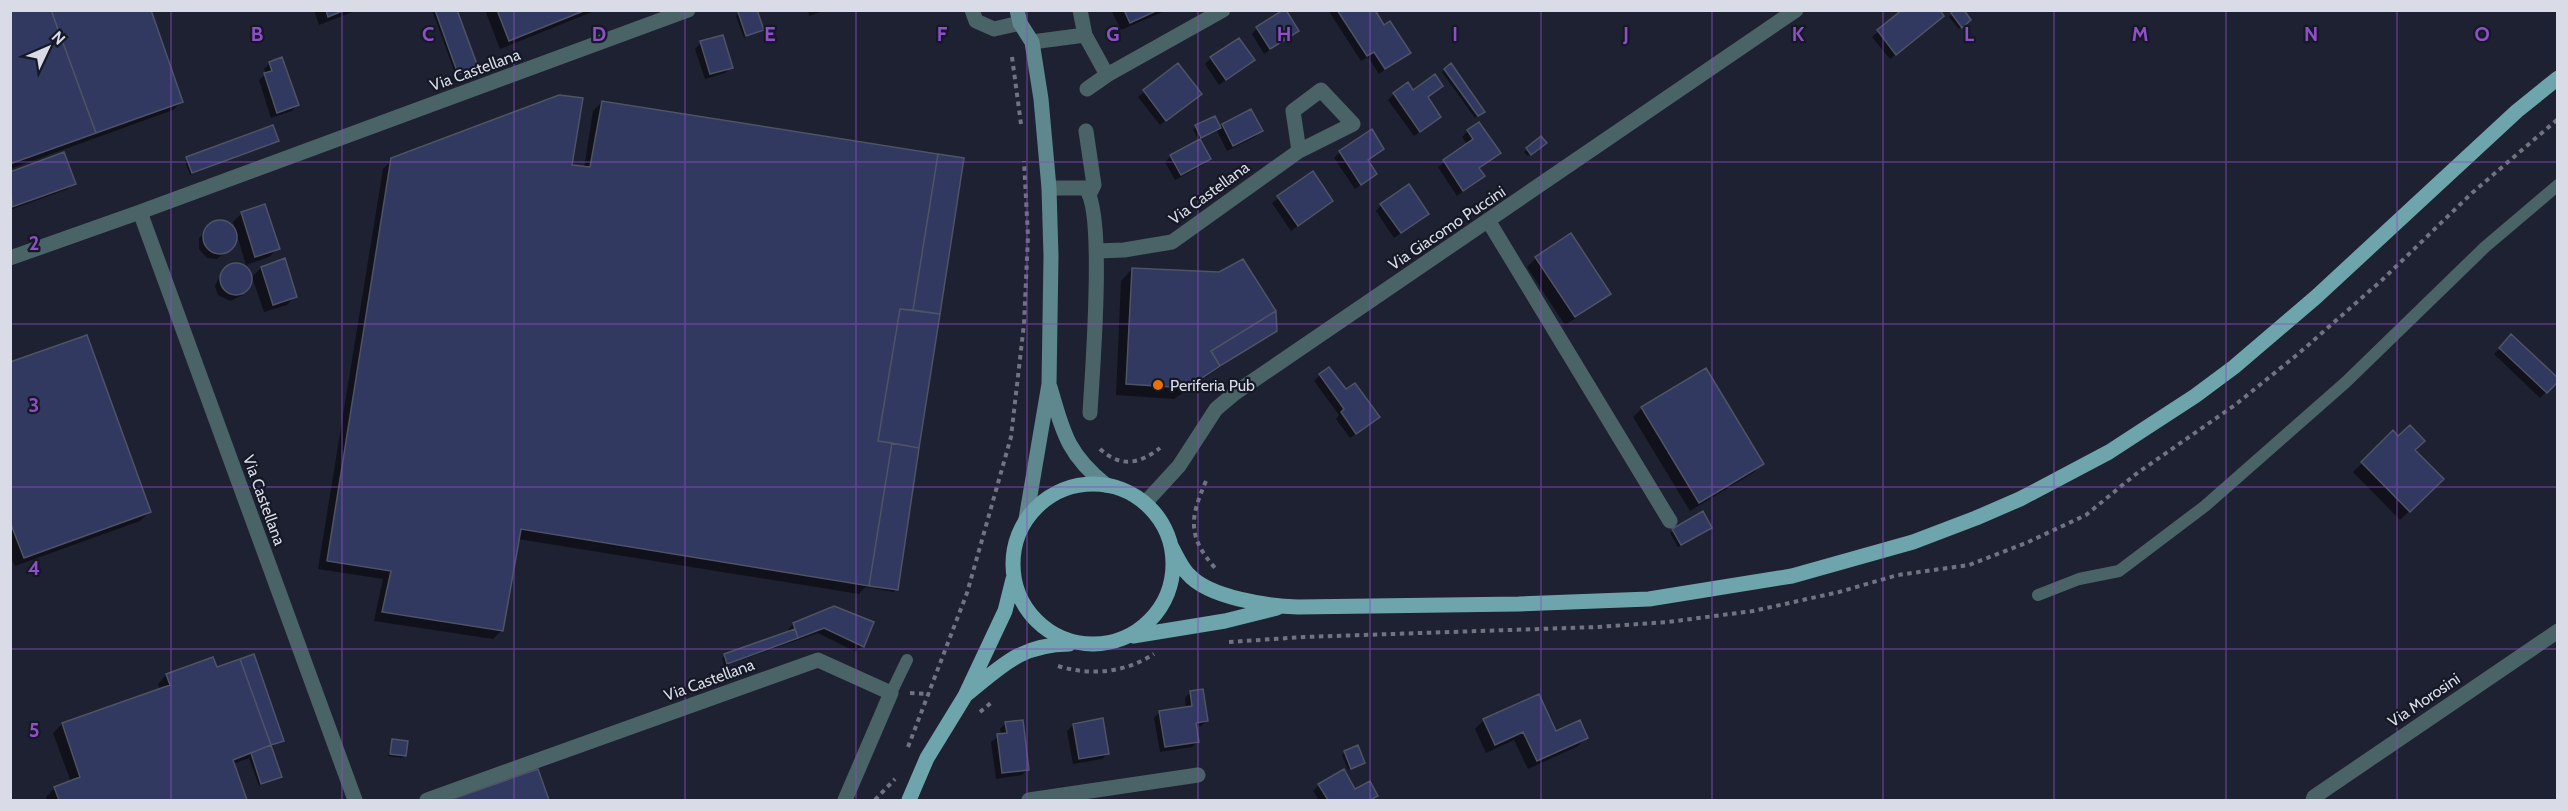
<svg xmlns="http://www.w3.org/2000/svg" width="2568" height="811" viewBox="0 0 2568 811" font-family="Cabin,sans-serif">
<rect width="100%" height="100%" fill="#1e2131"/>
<!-- shadow -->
<path fill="#0007" d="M 10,10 L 182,101 L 173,110 L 10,169 Z
M 314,10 L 358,10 L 319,25 Z
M 432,10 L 455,10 L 476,67 L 474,69 L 456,76 Z
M 485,10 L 597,10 L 500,49 Z
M 808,10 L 826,10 L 809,16 Z
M 1111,10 L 1167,10 L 1121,30 Z
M 1332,10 L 1373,10 L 1383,27 L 1409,52 L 1379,74 L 1368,57 L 1361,61 L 1330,13 Z
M 1904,10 L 1936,22 L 1890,59 L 1872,37 Z
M 1957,10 L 1967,23 L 1959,29 L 1949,17 Z
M 739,13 L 762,30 L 744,38 L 736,16 Z
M 1257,28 L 1297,31 L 1264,54 L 1252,34 Z
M 701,43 L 731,67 L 725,73 L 705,79 L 695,49 Z
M 1211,58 L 1253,60 L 1219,85 L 1205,64 Z
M 270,63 L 297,105 L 292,111 L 271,118 L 259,80 L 266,74 L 264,69 Z
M 1178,65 L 1194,99 L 1160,125 L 1138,97 Z
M 1445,70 L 1480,114 L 1475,118 L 1442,72 Z
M 1442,86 L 1426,98 L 1433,122 L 1414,136 L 1388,100 L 1394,94 Z
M 602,102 L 962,159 L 896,589 L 894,592 L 865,587 L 859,594 L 518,539 L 502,630 L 493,639 L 374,621 L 383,579 L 318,569 L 383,169 L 392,160 L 584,168 L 593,111 Z
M 1214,118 L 1219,128 L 1223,125 L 1261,131 L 1255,137 L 1227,151 L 1217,131 L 1198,140 L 1193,129 Z
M 1468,131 L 1499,153 L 1478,169 L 1483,176 L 1457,196 L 1438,167 L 1468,145 L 1462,137 Z
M 1541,138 L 1542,145 L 1528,156 L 1524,152 Z
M 278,140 L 190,175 L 185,161 L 187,158 Z
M 1199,141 L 1209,159 L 1203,165 L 1175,180 L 1165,162 L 1171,156 Z
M 1383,148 L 1367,161 L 1375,174 L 1355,189 L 1334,158 L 1340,152 Z
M 1312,173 L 1331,201 L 1291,231 L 1272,203 Z
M 10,174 L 74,183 L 68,189 L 10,210 Z
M 1381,205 L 1427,214 L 1394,238 L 1376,211 Z
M 242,213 L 278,248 L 269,257 L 246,265 L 233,222 Z
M 215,223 L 228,225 L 234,232 L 233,245 L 217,259 L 207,258 L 199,249 L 199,238 Z
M 1536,258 L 1609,294 L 1600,302 L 1565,325 L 1527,267 Z
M 237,265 L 246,268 L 250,279 L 261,268 L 295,296 L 287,305 L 264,312 L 252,277 L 247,290 L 241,296 L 230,301 L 218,295 L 215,286 L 221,274 L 227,267 Z
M 1132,269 L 1275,330 L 1174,399 L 1116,395 L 1121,281 Z
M 2512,336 L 2558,380 L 2540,398 L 2494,354 Z
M 10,364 L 149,512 L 140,521 L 15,566 L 10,555 Z
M 1320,375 L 1346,391 L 1372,423 L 1350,438 L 1336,419 L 1339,415 L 1314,381 Z
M 1642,408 L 1762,464 L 1753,473 L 1690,511 L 1633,417 Z
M 2393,433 L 2442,479 L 2400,520 L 2353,472 Z
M 1673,530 L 1708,530 L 1678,547 L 1670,533 Z
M 834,607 L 862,646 L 856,652 L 818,633 L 724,666 L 722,658 L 725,656 L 789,633 L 788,630 L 793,624 Z
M 216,669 L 282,740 L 270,748 L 280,777 L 277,779 L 259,786 L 249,758 L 233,764 L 246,800 L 47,800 L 46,797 L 55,788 L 71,782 L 53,733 L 62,724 L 160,690 L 158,684 L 166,675 Z
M 1191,692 L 1207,721 L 1201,726 L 1195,727 L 1198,741 L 1192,747 L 1160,752 L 1154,718 L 1160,712 L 1186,708 L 1185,698 Z
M 1484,720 L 1555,733 L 1586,738 L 1578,746 L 1528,769 L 1514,740 L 1486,753 L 1475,729 Z
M 1006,723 L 1028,769 L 1022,775 L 996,779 L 991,742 L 1001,735 L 1000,729 Z
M 1073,725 L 1108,753 L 1102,759 L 1073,764 L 1067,731 Z
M 393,740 L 404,756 L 402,758 L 388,756 Z
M 1345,752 L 1363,763 L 1348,770 L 1342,755 Z
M 537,771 L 548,800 L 454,800 Z
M 1319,785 L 1355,791 L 1376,795 L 1371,800 L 1319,800 L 1313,791 Z"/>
<!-- building -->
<path fill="#323960" stroke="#4e5365" stroke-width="1.5" d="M 10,10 L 51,10 L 96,133 L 10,164 Z
M 51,10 L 151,10 L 183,102 L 96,133 Z
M 326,10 L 345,10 L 328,17 Z
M 435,10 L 457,10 L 478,67 L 458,74 Z
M 497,10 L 586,10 L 509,41 Z
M 742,10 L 757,10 L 764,30 L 746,36 L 738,12 Z
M 1124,10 L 1158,10 L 1130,23 Z
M 1283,10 L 1286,10 L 1299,31 L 1270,49 L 1256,27 Z
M 1337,10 L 1375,10 L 1384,25 L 1390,21 L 1411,53 L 1385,69 L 1374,52 L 1367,56 Z
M 1902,10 L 1940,10 L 1944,16 L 1896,55 L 1877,30 Z
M 1955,10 L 1964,10 L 1971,20 L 1962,28 L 1951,13 Z
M 723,35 L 733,68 L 710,74 L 700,41 Z
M 1239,38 L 1255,60 L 1226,80 L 1210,57 Z
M 282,57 L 299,105 L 277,113 L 264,73 L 272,71 L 269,62 Z
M 1178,63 L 1202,94 L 1166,121 L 1143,90 Z
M 1451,63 L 1485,112 L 1478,116 L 1444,69 Z
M 1435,74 L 1443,86 L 1428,97 L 1441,117 L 1420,132 L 1393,93 L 1408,82 L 1413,90 Z
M 559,95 L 583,98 L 572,165 L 590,167 L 602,101 L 938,154 L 913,310 L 900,309 L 878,441 L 892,443 L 869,586 L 521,529 L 503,631 L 382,612 L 391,571 L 327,561 L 391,158 Z
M 1251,109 L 1263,131 L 1233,146 L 1222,124 Z
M 1215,116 L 1221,128 L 1201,138 L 1195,125 Z
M 1479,122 L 1501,153 L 1479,168 L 1485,176 L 1463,191 L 1443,160 L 1473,139 L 1467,130 Z
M 273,125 L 279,141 L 192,173 L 186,157 Z
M 1372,129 L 1384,149 L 1368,160 L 1377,174 L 1361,185 L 1339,151 Z
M 1541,136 L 1547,143 L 1531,155 L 1526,148 Z
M 1200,139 L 1211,159 L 1181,175 L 1170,155 Z
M 64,152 L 76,184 L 12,207 L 10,172 Z
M 938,154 L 964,158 L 940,314 L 913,310 Z
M 1313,171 L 1333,201 L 1298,226 L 1277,196 Z
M 1409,184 L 1429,214 L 1401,233 L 1380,204 Z
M 265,204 L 280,249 L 255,257 L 241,212 Z
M203 237a17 17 0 1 1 34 0a17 17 0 1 1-34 0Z
M 1571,233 L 1611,294 L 1575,317 L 1535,257 Z
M 285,258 L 297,297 L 273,305 L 261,267 Z
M 1243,259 L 1276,311 L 1211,351 L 1220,366 L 1187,388 L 1126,384 L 1132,268 L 1219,272 Z
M220 279a16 16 0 1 1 32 0a16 16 0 1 1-32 0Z
M 900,309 L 940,314 L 919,448 L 878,441 Z
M 1276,311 L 1277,331 L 1220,366 L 1211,351 Z
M 2511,334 L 2558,378 L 2558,382 L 2547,393 L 2499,348 Z
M 87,335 L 151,512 L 24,558 L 10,522 L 10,362 Z
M 1329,367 L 1346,389 L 1355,383 L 1380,417 L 1356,434 L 1341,412 L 1344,409 L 1319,374 Z
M 1706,368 L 1764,464 L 1699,503 L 1641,407 Z
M 2410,425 L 2425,441 L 2415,450 L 2444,479 L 2410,512 L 2361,462 L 2393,430 L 2398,436 Z
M 892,443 L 919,448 L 898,590 L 869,586 Z
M 1703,511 L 1712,528 L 1681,545 L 1672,529 Z
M 834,606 L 874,622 L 864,647 L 824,628 L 798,638 L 793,623 Z
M 795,629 L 798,638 L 727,664 L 724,654 Z
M 254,654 L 284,741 L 271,745 L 240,659 Z
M 213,657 L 217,667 L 240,659 L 271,745 L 233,760 L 247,800 L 59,800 L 54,787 L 80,777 L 62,723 L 170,685 L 166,674 Z
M 1203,689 L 1208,721 L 1196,723 L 1199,742 L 1165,747 L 1159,711 L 1192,706 L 1190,691 Z
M 1539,694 L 1556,731 L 1580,720 L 1588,738 L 1537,761 L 1523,732 L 1495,745 L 1483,719 Z
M 1103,718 L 1109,754 L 1079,759 L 1073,724 Z
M 1023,720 L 1029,770 L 1002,773 L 997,734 L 1007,733 L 1005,722 Z
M 392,739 L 408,741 L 406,756 L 390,754 Z
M 271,745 L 282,777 L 261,784 L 251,753 Z
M 1358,745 L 1365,763 L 1351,769 L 1344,751 Z
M 538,769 L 549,800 L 450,800 Z
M 1344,769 L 1355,789 L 1370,781 L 1378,796 L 1370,800 L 1328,800 L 1318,784 Z"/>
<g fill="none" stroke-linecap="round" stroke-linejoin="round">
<!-- path -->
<path stroke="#707380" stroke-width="4" stroke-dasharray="4.5 4.5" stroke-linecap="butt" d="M 1012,57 L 1021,124
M 1100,449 C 1121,468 1139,464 1160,448
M 1206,481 C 1190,518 1187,536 1215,568
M 1229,642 L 1304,637 L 1597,627 L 1668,622 L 1753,611 L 1839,592 L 1898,575 L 1969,565 L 2026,543 L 2086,515 L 2136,474 L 2235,405 L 2298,354 L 2382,280 L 2472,193 L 2558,119
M 1058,666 C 1091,676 1124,673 1154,654
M 910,693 L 930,694
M 980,712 L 992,702
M 908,747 L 967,593 L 1011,437 L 1024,324 L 1028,236 L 1024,161
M 875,800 L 895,779"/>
<!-- lane -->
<path stroke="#4a6367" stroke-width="12" d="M 2038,595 L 2079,579 L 2119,571 L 2205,506 L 2346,382 L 2485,247 L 2558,185
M 891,693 L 907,660"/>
<!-- street -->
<path stroke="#4a6367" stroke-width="15" d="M 972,10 L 976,21 L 994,29 L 1020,23
M 1080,10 L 1085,35 L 1107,75 L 1223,10
M 1032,42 L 1085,35
M 1087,89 L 1107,75
M 1086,131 L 1094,185 L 1090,193
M 1049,188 L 1085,188 C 1106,209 1092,375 1090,413
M 1489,222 L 1670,521
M 1096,251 L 1124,250 L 1172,242 L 1299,151 L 1353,124 L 1321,90 L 1293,111 L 1299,151
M 10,258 L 140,212
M 1145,503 L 1179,466 L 1216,409 L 1235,393 L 1796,10
M 355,800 L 140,212 L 688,10
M 427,800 L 818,660 L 891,693 L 845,800
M 1029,800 L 1198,775
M 2313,800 L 2314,797 L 2558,631"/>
<!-- secondary -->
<path stroke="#5e888e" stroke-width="15" d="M 1017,10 L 1020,23 L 1032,42 L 1041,99 L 1049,188 L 1051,256 L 1049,384 L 1026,519
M 1050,387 C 1063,432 1067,454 1106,485"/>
<!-- primary -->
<path stroke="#6ea5ac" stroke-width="15" d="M1013 564a80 80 0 1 1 160 0a80 80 0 1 1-160 0Z
M 1171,546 C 1176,555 1181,567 1188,574 C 1209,598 1268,606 1298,607 L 1519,604 L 1649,599 L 1792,576 L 1913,542 L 1976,518 L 2020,499 L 2109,452 L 2195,396 L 2234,367 L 2316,297 L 2517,111 L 2558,78
M 1133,636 L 1225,621 L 1277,608
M 967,694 C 1003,665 1020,645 1069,644
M 909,800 L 927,758 L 965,696 L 1005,611 L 1013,579"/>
</g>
<!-- grid -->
<path fill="none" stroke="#8e4fc7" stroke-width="1.5" stroke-opacity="0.55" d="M 171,10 L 171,800M 342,10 L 342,800M 514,10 L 514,800M 685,10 L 685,800M 856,10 L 856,800M 1027,10 L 1027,800M 1198,10 L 1198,800M 1370,10 L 1370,800M 1541,10 L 1541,800M 1712,10 L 1712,800M 1883,10 L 1883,800M 2054,10 L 2054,800M 2226,10 L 2226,800M 2397,10 L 2397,800M 10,162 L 2558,162M 10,324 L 2558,324M 10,487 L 2558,487M 10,649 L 2558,649"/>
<!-- markers -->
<circle fill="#e8710a" stroke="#151826" stroke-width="2" cx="1158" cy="385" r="6"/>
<g text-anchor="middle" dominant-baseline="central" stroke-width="4.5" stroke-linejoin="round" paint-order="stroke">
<!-- street labels -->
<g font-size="16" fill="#d9dce6" stroke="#151826">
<text transform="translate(475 70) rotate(-20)">Via Castellana</text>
<text transform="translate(1209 193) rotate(-36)">Via Castellana</text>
<text transform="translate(1447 228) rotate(-34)">Via Giacomo Puccini</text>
<text transform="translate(264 500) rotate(70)">Via Castellana</text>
<text transform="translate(709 680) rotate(-20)">Via Castellana</text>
<text transform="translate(2424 700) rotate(-34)">Via Morosini</text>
</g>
<!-- poi labels -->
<g font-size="16" fill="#d9dce6" stroke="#151826" text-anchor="start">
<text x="1170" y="385">Periferia Pub</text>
</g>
</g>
<g font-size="20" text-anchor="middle" font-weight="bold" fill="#8e4fc7" stroke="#151826" stroke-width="4.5" stroke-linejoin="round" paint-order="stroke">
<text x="257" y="41">B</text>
<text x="428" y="41">C</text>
<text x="599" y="41">D</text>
<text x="770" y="41">E</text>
<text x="942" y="41">F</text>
<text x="1113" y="41">G</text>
<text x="1284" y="41">H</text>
<text x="1455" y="41">I</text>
<text x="1626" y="41">J</text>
<text x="1798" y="41">K</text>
<text x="1969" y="41">L</text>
<text x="2140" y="41">M</text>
<text x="2311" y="41">N</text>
<text x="2482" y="41">O</text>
<text x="34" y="250">2</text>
<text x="34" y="412">3</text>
<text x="34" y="575">4</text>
<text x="34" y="737">5</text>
</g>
<!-- border -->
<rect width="2568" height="811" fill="none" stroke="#d9dce6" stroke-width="24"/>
<!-- north arrow -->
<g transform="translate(48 48) rotate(46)" stroke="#151826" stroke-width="4.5" paint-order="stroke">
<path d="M0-4.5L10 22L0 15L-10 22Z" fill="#d9dce6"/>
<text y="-9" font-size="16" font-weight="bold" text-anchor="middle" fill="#d9dce6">N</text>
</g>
</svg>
